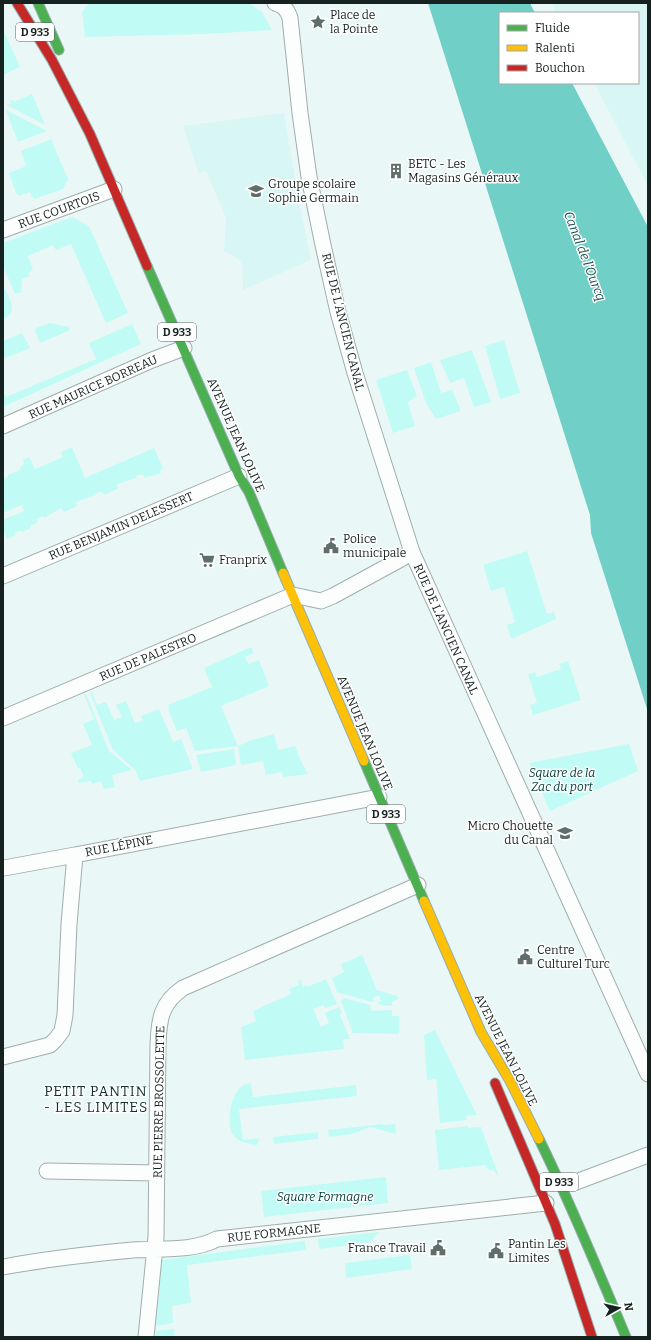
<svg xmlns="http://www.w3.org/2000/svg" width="651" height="1340" viewBox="0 0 651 1340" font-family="Bitter,serif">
<rect width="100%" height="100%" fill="#e9f8f6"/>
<!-- built -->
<path fill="#d8f7f4" d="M 551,3 L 648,3 L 648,186 L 594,83 L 638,83 L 638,13 L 557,13 Z
M 284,113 L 299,202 L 311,260 L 243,290 L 242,261 L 224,251 L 226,218 L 206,171 L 199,174 L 183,126 Z"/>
<!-- green -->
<path fill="#c1fbf5" d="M 89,3 L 249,3 L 262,12 L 272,30 L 206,34 L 85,37 L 82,12 Z
M 3,29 L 20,67 L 3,75 Z
M 32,94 L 45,125 L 7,105 L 11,104 L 10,100 L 12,100 L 14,102 Z
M 6,110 L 47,131 L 18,142 Z
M 51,139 L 68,179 L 63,189 L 34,199 L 30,192 L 19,196 L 16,193 L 9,173 L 26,166 L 21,151 Z
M 72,217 L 89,226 L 128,313 L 106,323 L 71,244 L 56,250 L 53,245 L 28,256 L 33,270 L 28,273 L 30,276 L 22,279 L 21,292 L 15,294 L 3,266 L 3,243 Z
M 3,285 C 8,297 20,312 3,319 Z
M 49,323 L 69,327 L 70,330 L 40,343 L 35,331 L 36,328 Z
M 132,324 L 141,344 L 3,407 L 3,391 L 6,397 L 96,359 L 89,343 Z
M 22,333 L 30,348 L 3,359 L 3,341 Z
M 504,340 L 520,393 L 500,399 L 485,346 Z
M 472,350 L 491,402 L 474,407 L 464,378 L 450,383 L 440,360 Z
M 431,362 L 441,393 L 452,390 L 461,411 L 436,419 L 426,403 L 414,368 Z
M 407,370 L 417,396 L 408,402 L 415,426 L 393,433 L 376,380 Z
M 72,447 L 85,478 L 154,448 L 163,468 L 160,470 L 161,473 L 153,476 L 152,475 L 145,478 L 142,474 L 136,476 L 136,478 L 117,484 L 117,489 L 104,495 L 101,491 L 95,494 L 95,495 L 76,502 L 77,506 L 64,512 L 61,508 L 44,518 L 43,516 L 37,519 L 37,523 L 30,526 L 31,528 L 22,532 L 21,530 L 15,533 L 16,535 L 7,539 L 3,530 L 3,520 L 24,511 L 21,505 L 3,513 L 3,479 L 8,477 L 8,475 L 20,470 L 20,468 L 24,464 L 23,460 L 29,457 L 35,469 L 63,457 L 61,452 Z
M 527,551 L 547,614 L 554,612 L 556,619 L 511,639 L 507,625 L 515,622 L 504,587 L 491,591 L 483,565 Z
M 251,647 L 254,653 L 245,657 L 248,664 L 259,660 L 269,686 L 221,706 L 238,746 L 252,740 L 274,734 L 278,750 L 295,746 L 300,759 L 308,774 L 283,777 L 282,772 L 266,775 L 263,761 L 241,765 L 238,746 L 195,751 L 186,728 L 177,731 L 168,709 L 169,708 L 168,705 L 212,687 L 204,668 Z
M 568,661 L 581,700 L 533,715 L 530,705 L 537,703 L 528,674 L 535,672 L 537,677 L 561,669 L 559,664 Z
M 92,692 L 97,705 L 106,702 L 114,720 L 122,717 L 116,705 L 126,701 L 135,723 L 143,720 L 141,716 L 159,709 L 173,742 L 181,739 L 193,769 L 140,781 L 135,770 L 113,750 L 90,693 Z
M 86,694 L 109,751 L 132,770 L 112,775 L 115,787 L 104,789 L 101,781 L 92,784 L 91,781 L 79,783 L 78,780 L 84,777 L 80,768 L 78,769 L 71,753 L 92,745 L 83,724 L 94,719 L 84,695 Z
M 629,744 L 638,771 L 550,811 L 529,763 Z
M 234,749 L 236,765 L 201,772 L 196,755 Z
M 362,955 L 377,990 L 397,996 L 398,999 L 392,1002 L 392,1006 L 380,1005 L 380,1004 L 377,1003 L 381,1001 L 379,995 L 373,998 L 374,1001 L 371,1002 L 337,992 L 332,978 L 344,972 L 341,964 Z
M 326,979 L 337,1004 L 325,1008 L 324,1005 L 313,1009 L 321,1027 L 329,1023 L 325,1013 L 339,1007 L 342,1013 L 340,1015 L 350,1039 L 343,1039 L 344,1049 L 245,1060 L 241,1027 L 256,1021 L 253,1011 L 291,994 L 289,989 L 299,985 L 298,981 L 301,980 L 303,987 L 307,985 L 307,987 Z
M 344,998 L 370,1005 L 371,1011 L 392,1010 L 392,1016 L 399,1016 L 399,1034 L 353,1033 L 341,1001 Z
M 435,1030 L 477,1115 L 466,1116 L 467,1120 L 440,1123 L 436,1079 L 427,1080 L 424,1035 Z
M 251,1083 L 253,1097 L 356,1085 L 357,1096 L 239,1109 L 243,1140 L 260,1138 L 257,1145 C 249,1144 239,1142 234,1136 C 225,1126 231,1093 242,1086 C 244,1084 248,1084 251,1083 Z
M 383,1124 L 383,1125 L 395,1124 L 396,1134 L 370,1127 L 352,1134 L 329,1137 L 328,1130 Z
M 468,1126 L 468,1128 L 481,1127 L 499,1177 L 492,1169 L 490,1171 L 485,1165 L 439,1170 L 435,1130 Z
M 318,1132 L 318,1139 L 274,1144 L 273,1137 Z
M 386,1177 L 388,1203 L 264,1217 L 261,1191 Z
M 379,1232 L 372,1241 L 367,1243 L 319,1249 L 318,1239 Z
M 305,1241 L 306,1250 L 187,1265 L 191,1303 L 172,1306 L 173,1323 L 156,1326 L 162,1260 Z
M 410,1255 L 412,1269 L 346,1278 L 345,1263 Z
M 174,1329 L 175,1337 L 155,1337 L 156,1331 Z"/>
<!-- water -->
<path fill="#70d0c8" d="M 428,3 L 530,3 L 535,13 L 500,13 L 500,83 L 572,83 L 648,227 L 648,712 L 591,533 L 590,515 Z"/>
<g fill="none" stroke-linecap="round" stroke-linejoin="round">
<defs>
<path id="street" d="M 275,3 C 284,6 287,9 290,18 L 300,113 L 309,177 L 323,245 L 338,312 L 355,373 L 412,552 L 648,1074
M 3,230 L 114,189
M 3,426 L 152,360 L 184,348
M 3,576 L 239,476
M 3,718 L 293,595 L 321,601 L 333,596 L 401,559 L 412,552
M 4,868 L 75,855
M 3,1057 L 50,1045 L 56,1039 L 62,1031 L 65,1015 L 69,924 L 75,855 L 379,797
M 47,1171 L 157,1173
M 576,1182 L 648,1155
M 3,1267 C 46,1259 90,1254 133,1250 C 160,1248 192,1252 217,1239 L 546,1203
M 146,1337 L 156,1237 L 158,1044 C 159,1019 161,1003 183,988 L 418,885"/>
<path id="fast" d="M 38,3 L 59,50
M 147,266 L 239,476 L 249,492 L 283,573
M 364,761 L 424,901
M 539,1139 C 571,1204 598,1270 626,1337"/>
<path id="slow" d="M 283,573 L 364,761
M 424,901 L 481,1032 L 510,1081 L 539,1139"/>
<path id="jam" d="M 17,3 L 52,60 L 90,134 L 147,266
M 495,1083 L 555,1224 L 592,1337"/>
</defs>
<!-- street casing -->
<use href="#street" stroke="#a0adac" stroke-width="17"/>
<!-- fast casing -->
<use href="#fast" stroke="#95adab" stroke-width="11"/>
<!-- slow casing -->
<use href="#slow" stroke="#95adab" stroke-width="11"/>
<!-- jam casing -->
<use href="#jam" stroke="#95adab" stroke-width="11"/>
<!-- street -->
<use href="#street" stroke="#fcfefe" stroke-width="15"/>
<!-- fast -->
<use href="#fast" stroke="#4caf50" stroke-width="9"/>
<!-- slow -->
<use href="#slow" stroke="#ffc107" stroke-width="9"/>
<!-- jam -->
<use href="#jam" stroke="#c62828" stroke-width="9"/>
</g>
<!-- icons -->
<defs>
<symbol id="sight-bare" viewBox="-9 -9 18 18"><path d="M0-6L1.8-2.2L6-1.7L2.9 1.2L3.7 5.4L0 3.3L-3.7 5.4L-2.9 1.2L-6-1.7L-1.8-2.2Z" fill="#5f6d6b" stroke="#fff" stroke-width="2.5" paint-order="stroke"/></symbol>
<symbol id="building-bare" viewBox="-9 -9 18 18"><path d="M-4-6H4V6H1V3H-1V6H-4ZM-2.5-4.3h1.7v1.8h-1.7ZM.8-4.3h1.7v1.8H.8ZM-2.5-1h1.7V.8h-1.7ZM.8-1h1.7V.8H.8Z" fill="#5f6d6b" stroke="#fff" stroke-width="2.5" paint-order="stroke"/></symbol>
<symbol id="school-bare" viewBox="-9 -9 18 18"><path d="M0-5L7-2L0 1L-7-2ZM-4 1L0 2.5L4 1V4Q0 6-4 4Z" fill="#5f6d6b" stroke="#fff" stroke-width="2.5" paint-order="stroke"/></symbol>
<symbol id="civic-bare" viewBox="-9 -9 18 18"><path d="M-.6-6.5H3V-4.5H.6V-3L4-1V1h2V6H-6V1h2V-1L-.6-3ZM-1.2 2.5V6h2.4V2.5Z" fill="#5f6d6b" stroke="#fff" stroke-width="2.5" paint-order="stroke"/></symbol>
<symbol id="supermarket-bare" viewBox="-9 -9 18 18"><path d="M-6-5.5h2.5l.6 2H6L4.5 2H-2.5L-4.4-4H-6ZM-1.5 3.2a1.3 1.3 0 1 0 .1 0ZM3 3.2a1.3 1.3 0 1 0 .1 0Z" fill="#5f6d6b" stroke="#fff" stroke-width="2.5" paint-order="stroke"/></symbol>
</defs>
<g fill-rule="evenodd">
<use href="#sight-bare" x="307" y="11" width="22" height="22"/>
<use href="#building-bare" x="385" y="160" width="22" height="22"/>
<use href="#school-bare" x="245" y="180" width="22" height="22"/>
<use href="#civic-bare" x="320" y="535" width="22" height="22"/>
<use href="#supermarket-bare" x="196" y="549" width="22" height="22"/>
<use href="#school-bare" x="554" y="822" width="22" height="22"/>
<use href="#civic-bare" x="514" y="946" width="22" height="22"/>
<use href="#civic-bare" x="427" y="1237" width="22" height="22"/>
<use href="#civic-bare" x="485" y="1240" width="22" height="22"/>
</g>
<g text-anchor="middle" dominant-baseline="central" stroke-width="3" stroke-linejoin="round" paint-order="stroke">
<!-- shield labels -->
<g fill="#fff" stroke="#5b6463" stroke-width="1">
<rect x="16" y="23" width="38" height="18" rx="3"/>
<rect x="158" y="323" width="38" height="18" rx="3"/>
<rect x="367" y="805" width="38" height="18" rx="3"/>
<rect x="540" y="1173" width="38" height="18" rx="3"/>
</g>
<g font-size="11" font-weight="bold" fill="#152220">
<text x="35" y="32">D 933</text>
<text x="177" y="332">D 933</text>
<text x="386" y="814">D 933</text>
<text x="559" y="1182">D 933</text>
</g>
<!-- poi labels -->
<g font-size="12" fill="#152220" stroke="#fff" text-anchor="start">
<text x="330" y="15">Place de<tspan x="330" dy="14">la Pointe</tspan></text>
<text x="408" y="164">BETC - Les<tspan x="408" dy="14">Magasins Généraux</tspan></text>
<text x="268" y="184">Groupe scolaire<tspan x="268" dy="14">Sophie Germain</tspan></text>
<text x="343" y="539">Police<tspan x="343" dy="14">municipale</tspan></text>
<text x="219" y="560">Franprix</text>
<text x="553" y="826" text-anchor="end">Micro Chouette<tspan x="553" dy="14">du Canal</tspan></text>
<text x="537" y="950">Centre<tspan x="537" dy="14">Culturel Turc</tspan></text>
<text x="508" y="1244">Pantin Les<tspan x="508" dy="14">Limites</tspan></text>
<text x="426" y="1248" text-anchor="end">France Travail</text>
</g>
<!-- street labels -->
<g font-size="12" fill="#152220" stroke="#fff">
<text transform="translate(59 210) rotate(-20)">RUE COURTOIS</text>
<text transform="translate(343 322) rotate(76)">RUE DE L'ANCIEN CANAL</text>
<text transform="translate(93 387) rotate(-24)">RUE MAURICE BORREAU</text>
<text transform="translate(236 435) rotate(66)">AVENUE JEAN LOLIVE</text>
<text transform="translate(121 526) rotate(-23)">RUE BENJAMIN DELESSERT</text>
<text transform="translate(446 629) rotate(66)">RUE DE L'ANCIEN CANAL</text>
<text transform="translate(148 657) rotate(-23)">RUE DE PALESTRO</text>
<text transform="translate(365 733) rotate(67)">AVENUE JEAN LOLIVE</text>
<text transform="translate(119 846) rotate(-11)">RUE LÉPINE</text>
<text transform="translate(506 1050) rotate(63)">AVENUE JEAN LOLIVE</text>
<text transform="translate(159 1102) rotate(-89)">RUE PIERRE BROSSOLETTE</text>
<text transform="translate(274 1233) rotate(-6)">RUE FORMAGNE</text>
</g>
<!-- park labels -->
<g font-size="12" font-style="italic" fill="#003b37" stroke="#fff">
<text x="562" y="773">Square de la<tspan x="562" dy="14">Zac du port</tspan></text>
<text x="325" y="1197">Square Formagne</text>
</g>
<!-- water labels -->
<g font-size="13" font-style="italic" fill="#19504b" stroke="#fff">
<text transform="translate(585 256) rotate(69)">Canal de l'Ourcq</text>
</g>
<!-- quarter labels -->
<g font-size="14" letter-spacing="1" fill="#12302d" stroke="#fff">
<text x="96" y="1091">PETIT PANTIN<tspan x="96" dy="16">- LES LIMITES</tspan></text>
</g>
</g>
<!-- border -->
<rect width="651" height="1340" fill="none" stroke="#152220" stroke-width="8"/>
<!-- legend -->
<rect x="499" y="12" width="140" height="72" fill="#ffffff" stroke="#a1a7a6"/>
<rect x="507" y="25" width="20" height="6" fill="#4caf50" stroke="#a1a7a6"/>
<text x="535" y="32" font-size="12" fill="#152220">Fluide</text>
<rect x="507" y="45" width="20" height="6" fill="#ffc107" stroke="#a1a7a6"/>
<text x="535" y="52" font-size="12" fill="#152220">Ralenti</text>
<rect x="507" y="65" width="20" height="6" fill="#c62828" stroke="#a1a7a6"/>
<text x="535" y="72" font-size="12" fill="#152220">Bouchon</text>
<!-- north arrow -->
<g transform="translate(619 1308) rotate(82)" stroke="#ffffff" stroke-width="3" paint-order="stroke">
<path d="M0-3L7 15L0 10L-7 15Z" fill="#152220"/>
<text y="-6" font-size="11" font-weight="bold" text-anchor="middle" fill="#152220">N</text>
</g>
</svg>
